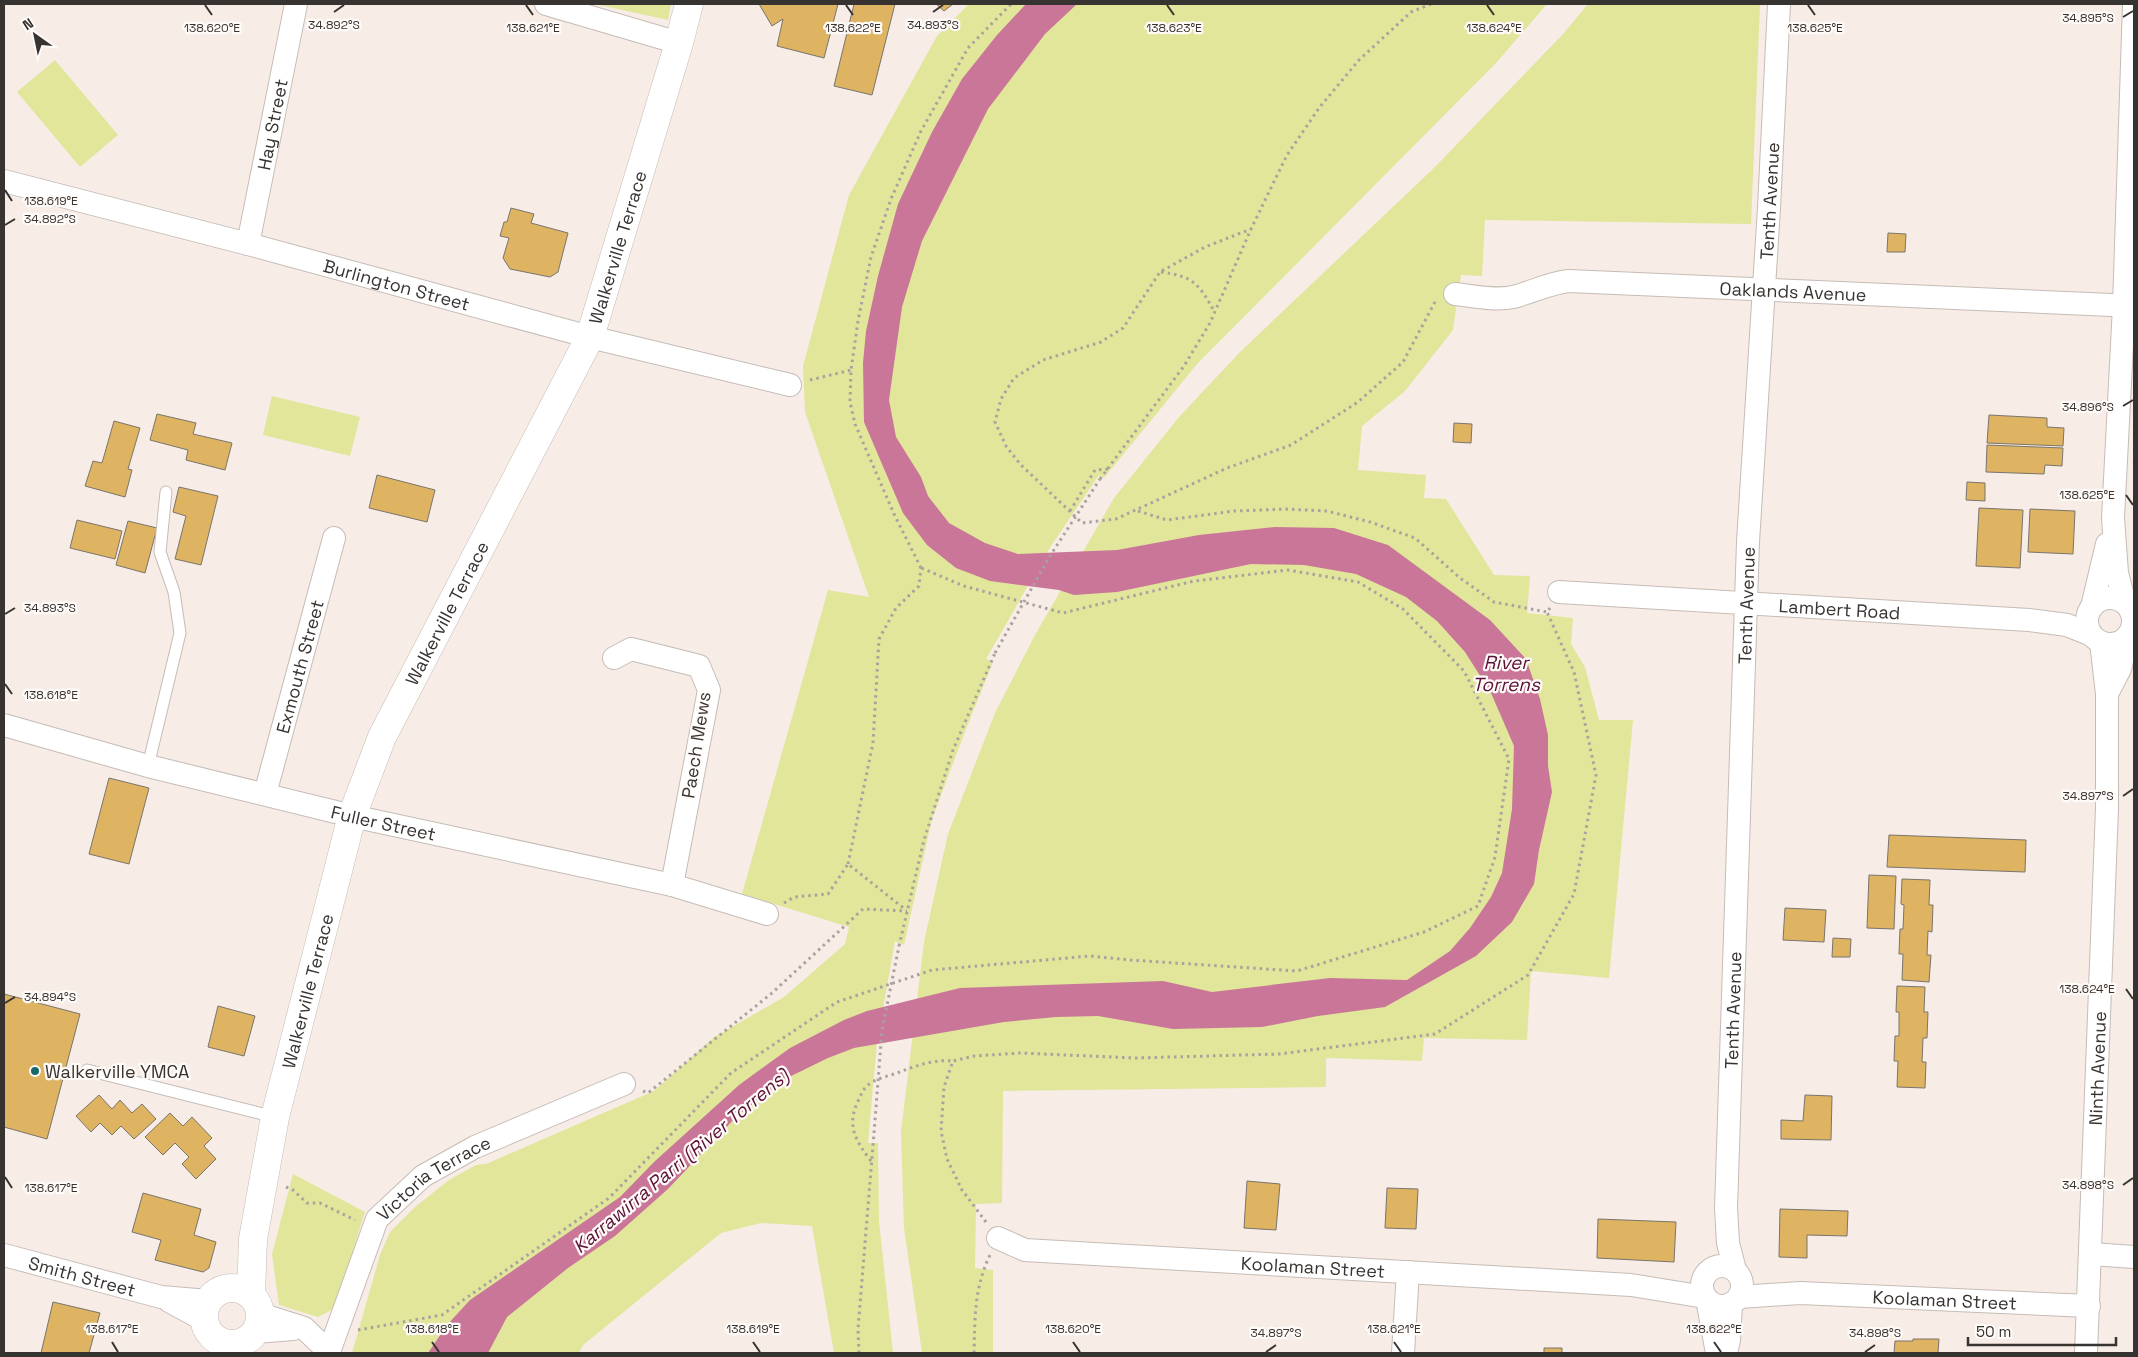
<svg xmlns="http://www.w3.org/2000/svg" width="2138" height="1357" viewBox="0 0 2138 1357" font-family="'Space Grotesk',sans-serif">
<rect width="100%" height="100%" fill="#f7ece6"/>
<!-- green -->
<path fill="#e1e69b" d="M 595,4 L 671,4 L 668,20 Z
M 969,4 L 1547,4 L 1497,62 L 1197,364 L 1104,478 L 1099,475 L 1049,549 L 986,659 L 993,662 L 966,729 L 932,819 L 904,945 L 895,941 L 877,1042 L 868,1143 L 878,1143 L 879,1221 L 893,1353 L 834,1353 L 812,1226 L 761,1223 L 721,1233 L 583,1345 L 579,1353 L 352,1353 L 380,1255 L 390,1232 L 415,1207 L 449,1180 L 476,1165 L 486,1164 L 654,1091 L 713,1038 L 784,997 L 845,944 L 849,927 L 742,894 L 828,590 L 869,597 L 805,412 L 803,366 L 849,195 L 937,36 Z
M 1588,4 L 1760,4 L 1751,224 L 1485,220 L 1482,276 L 1461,275 L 1453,330 L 1405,391 L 1362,426 L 1358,470 L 1426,475 L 1424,498 L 1446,499 L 1494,575 L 1530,576 L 1527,613 L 1573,618 L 1571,644 L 1585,667 L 1599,720 L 1633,720 L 1609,978 L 1531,971 L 1527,1040 L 1424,1038 L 1422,1061 L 1326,1058 L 1326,1087 L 1003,1091 L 1002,1203 L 976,1204 L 975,1268 L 993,1270 L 993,1353 L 922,1353 L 904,1228 L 901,1132 L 924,942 L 948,834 L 995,713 L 1035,635 L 1114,498 L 1179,417 L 1240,352 L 1436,166 L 1564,33 Z
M 55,60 L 118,135 L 80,167 L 17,92 Z
M 272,396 L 360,417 L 350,456 L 263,435 Z
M 293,1174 L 365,1212 L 335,1308 L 318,1317 L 279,1305 L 272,1254 Z"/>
<!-- water -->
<path fill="#c97699" d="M 1026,4 L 1077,4 L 1045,34 L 988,109 L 922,241 L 902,307 L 889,400 L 896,437 L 921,477 L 928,496 L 949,523 L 985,543 L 1018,554 L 1117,550 L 1199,535 L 1275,527 L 1334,528 L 1388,545 L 1490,620 L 1526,659 L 1540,699 L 1548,735 L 1548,766 L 1552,792 L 1539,850 L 1534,884 L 1512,922 L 1476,956 L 1385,1007 L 1318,1016 L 1262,1027 L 1173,1029 L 1098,1016 L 1056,1017 L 1004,1022 L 854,1048 L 828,1058 L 785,1079 L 737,1116 L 668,1189 L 615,1236 L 568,1268 L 507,1317 L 488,1353 L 428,1353 L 447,1325 L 470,1300 L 620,1197 L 654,1162 L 739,1085 L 790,1048 L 844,1020 L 867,1011 L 960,988 L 1163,981 L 1212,992 L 1330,978 L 1407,980 L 1450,951 L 1470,928 L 1491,897 L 1502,873 L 1512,809 L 1514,746 L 1491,693 L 1465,652 L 1437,621 L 1406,597 L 1356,574 L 1304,565 L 1251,564 L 1117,592 L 1074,595 L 1059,590 L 990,581 L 956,568 L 927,545 L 903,513 L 864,422 L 863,363 L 866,331 L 878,276 L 898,204 L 932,132 L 962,79 L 997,35 Z"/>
<!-- building -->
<path fill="#deb362" stroke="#79756c" d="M 759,4 L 838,4 L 824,58 L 777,46 L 783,19 L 772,26 Z
M 854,4 L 895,4 L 872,95 L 834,86 Z
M 936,4 L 953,4 L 944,11 Z
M 511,208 L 534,214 L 531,223 L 568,233 L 558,272 L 550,277 L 510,269 L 503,258 L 509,238 L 500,236 L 504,222 L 507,222 Z
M 1888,233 L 1906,234 L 1905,252 L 1887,252 Z
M 157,414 L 196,423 L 193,434 L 232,443 L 225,470 L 186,460 L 188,450 L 150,440 Z
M 1989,415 L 2047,418 L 2047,427 L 2064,428 L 2063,446 L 1987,443 Z
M 114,421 L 140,428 L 128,469 L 132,470 L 125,497 L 85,486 L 93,461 L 102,463 Z
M 1454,423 L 1472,424 L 1471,443 L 1453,442 Z
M 1987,445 L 2063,448 L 2062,466 L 2045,465 L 2044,474 L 1986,472 Z
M 377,475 L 435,490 L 427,522 L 369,508 Z
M 1967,482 L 1985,483 L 1985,501 L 1966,500 Z
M 179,487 L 218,496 L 201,565 L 175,559 L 186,516 L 173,512 Z
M 1979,508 L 2023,510 L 2020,568 L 1976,566 Z
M 2030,509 L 2075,511 L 2073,554 L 2028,552 Z
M 77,520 L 122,531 L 115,559 L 70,548 Z
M 128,521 L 157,528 L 145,573 L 116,565 Z
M 109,778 L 149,788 L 129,864 L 89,854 Z
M 1889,835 L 2026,840 L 2025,872 L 1887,867 Z
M 1869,875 L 1896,876 L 1894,929 L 1867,928 Z
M 1902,879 L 1930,880 L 1929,905 L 1933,905 L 1932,932 L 1928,931 L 1927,955 L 1931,955 L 1929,982 L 1902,980 L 1903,954 L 1899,954 L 1900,929 L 1903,929 L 1904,905 L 1901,904 Z
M 1785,908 L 1826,910 L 1824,942 L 1783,940 Z
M 1833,938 L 1851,939 L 1850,957 L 1832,957 Z
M 1897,986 L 1925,987 L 1924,1012 L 1928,1012 L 1927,1038 L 1923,1038 L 1922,1062 L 1926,1062 L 1925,1088 L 1897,1087 L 1898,1061 L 1894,1061 L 1895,1036 L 1899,1036 L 1899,1012 L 1896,1012 Z
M 4,994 L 80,1014 L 47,1139 L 4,1127 Z
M 218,1006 L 255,1016 L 244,1056 L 208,1047 Z
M 99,1095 L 112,1109 L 120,1100 L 132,1113 L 142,1104 L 156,1119 L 134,1139 L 121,1126 L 112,1135 L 100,1123 L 91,1132 L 76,1116 Z
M 1805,1095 L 1832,1096 L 1831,1140 L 1781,1139 L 1781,1120 L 1803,1121 Z
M 170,1113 L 183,1126 L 192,1117 L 212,1138 L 204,1146 L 216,1159 L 196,1179 L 182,1164 L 189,1157 L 175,1143 L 163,1155 L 145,1137 Z
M 1247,1181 L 1280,1184 L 1276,1230 L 1244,1228 Z
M 1387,1188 L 1418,1189 L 1416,1229 L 1385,1228 Z
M 143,1193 L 201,1209 L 194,1235 L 216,1242 L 209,1268 L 203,1272 L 155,1260 L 161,1240 L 132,1232 Z
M 1780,1209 L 1848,1211 L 1847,1236 L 1807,1235 L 1807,1258 L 1779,1257 Z
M 1598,1219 L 1676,1222 L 1674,1262 L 1597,1258 Z
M 53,1302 L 100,1313 L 89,1353 L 41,1353 Z
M 1913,1339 L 1939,1339 L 1938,1353 L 1894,1353 L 1895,1341 L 1913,1341 Z
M 1544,1348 L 1562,1348 L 1562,1353 L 1544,1353 Z"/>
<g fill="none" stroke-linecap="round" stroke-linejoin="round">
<defs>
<path id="service" d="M 148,766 L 180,633 L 174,592 L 160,552 L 166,492
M 87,1070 L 275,1117"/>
<g id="minor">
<path d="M 546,4 L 679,43"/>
<path id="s1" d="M 4,181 L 248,244 L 590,337 L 790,385"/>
<path id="s2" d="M 248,244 L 296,4"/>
<path id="s3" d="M 1455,294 C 1473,296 1495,301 1513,297 C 1533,292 1549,283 1569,281 L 2134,306"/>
<path id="s4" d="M 1559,592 L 2029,620 L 2067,625 L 2092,635"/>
<circle cx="2110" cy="621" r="23"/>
<path d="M 2125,603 L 2117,573 L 2113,518 L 2124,306 L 2134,4"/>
<path d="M 2092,607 L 2107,544"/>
<path d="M 614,658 L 631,649 L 699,666 L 709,690 L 672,885"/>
<path d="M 2107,694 L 2120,669 L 2128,636"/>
<path id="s5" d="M 4,725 L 148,766 L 352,816 L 672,885 L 767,914"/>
<path id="s6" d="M 265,794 L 334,538"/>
<path id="s7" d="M 998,1238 L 1025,1250 L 1631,1285 L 1705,1297"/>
<path d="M 2091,1254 L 2134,1257"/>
<path id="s8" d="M 4,1255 L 161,1297 L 209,1301"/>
<circle cx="1722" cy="1286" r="20"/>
<path id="s9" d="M 1735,1270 L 1728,1243 L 1726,1208 L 1748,542 L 1769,208 L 1779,4"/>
<path id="s10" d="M 1739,1297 L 1800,1293 L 2089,1306"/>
<path d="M 1707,1299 L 1717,1353"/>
<path d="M 169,1301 L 204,1320"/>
<path d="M 260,1314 L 304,1328 L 330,1353"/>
<path d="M 255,1332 L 293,1329"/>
<path id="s11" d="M 329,1352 L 377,1219 L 423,1176 L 475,1147 L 624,1084"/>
<path d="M 1403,1353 L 1408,1272"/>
<path d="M 1726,1353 L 1729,1340 L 1731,1304"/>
<path id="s12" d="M 2086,1353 L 2107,808 L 2107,694 L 2101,642"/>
</g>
<g id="tertiary">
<circle cx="232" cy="1316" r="28"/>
<path id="s13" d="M 251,1295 L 253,1239 L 275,1117 L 352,816 L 382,737 L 590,337 L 679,43 L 689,4"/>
</g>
</defs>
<!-- service casing -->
<use href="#service" stroke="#c6bcb6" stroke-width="13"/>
<!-- minor casing -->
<use href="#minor" stroke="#c6bcb6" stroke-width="24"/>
<!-- tertiary casing -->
<use href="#tertiary" stroke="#c6bcb6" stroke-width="29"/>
<!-- path -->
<path stroke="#aaa29d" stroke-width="3" stroke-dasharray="2.5 4" stroke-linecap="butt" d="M 1431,4 L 1411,12 L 1359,60 L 1319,108 L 1287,155 L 1251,229 L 1205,247 L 1160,272 L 1123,328 L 1101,342 L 1043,360 L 1014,378 L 1001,399 L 995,422 L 1006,446 L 1020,464 L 1082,523 L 1116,519 L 1227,468 L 1291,445 L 1358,402 L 1403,362 L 1436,300
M 1161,272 C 1193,276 1199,284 1214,311
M 810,380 L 851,370
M 1100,479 L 1184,366 L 1210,323 L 1251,229
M 1070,511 L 1095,470 L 1108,469
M 1138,511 L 1167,520 L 1234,511 L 1285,509 L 1327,511 L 1370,522 L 1415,538 L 1460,578 L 1494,602 L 1547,612
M 921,568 L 894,514 L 855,424 L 850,402 L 851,370 L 858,321 L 871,257 L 891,199 L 921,131 L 968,48 L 1011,4
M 848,864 L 873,743 L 879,639 L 896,608 L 919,586 L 921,568
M 784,903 L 794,897 L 828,894 L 848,864 L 906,910
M 899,946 L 924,840 L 953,750 L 995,653
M 643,1091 L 648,1093 L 772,993 L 863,909 L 907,911
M 871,1161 C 856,1141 846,1126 858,1101 C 861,1095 863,1089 868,1085 C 875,1079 888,1076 897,1073 C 915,1066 934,1059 953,1061
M 286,1187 L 293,1190 L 307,1203 L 320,1203 L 355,1220
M 986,1222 L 962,1190 L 947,1159 L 941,1131 L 944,1087 L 953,1061 L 974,1056 L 1020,1053 L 1136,1058 L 1279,1054 L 1435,1034 L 1528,975 L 1574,894 L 1596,775 L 1574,672 L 1547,612 L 1550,608
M 358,1330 L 442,1315 L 609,1198 L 731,1073 L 837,1002 L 932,970 L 1090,956 L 1130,960 L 1297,971 L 1424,932 L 1478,906 L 1495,857 L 1509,759 L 1464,671 L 1403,609 L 1358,582 L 1288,570 L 1194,581 L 1063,613 L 964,586 L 921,568
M 859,1353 L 858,1329 L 874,1133
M 974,1353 C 975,1318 974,1288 990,1255"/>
<!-- service -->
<use href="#service" stroke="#fff" stroke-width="11"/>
<!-- minor -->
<use href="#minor" stroke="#fff" stroke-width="22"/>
<!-- tertiary -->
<use href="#tertiary" stroke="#fff" stroke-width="28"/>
<!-- path-bridge -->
<path stroke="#aaa29d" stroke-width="3" stroke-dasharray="2.5 4" stroke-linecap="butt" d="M 995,653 L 1050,556 L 1100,479
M 874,1133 L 882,1030 L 899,946"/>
</g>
<!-- ticks -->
<path fill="none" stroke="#373331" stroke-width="2" d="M 205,5 L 212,15M 526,5 L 533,15M 846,5 L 853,15M 1167,5 L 1174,15M 1487,5 L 1494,15M 1808,5 L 1815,15M 334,12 L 344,5M 933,12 L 943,5M 2123,17 L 2133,11M 5,190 L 12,201M 5,225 L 15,219M 2123,406 L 2133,400M 2126,495 L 2133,505M 5,614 L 15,608M 5,684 L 12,694M 2123,796 L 2133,789M 2126,989 L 2133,999M 5,1003 L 15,997M 5,1177 L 12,1188M 2123,1185 L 2133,1178M 112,1342 L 118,1352M 432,1342 L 439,1352M 753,1342 L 760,1352M 1073,1342 L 1080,1352M 1394,1342 L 1401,1352M 1714,1342 L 1721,1352M 1266,1352 L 1276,1345M 1865,1352 L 1875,1345"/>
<!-- markers -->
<circle fill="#19676b" stroke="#fffbf8" stroke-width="2" cx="35" cy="1071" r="5"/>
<g text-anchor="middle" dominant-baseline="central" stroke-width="4.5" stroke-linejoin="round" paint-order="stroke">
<!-- street labels -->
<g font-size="18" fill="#373331" stroke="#fffbf8">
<text stroke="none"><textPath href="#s2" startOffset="122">Hay Street</textPath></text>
<text stroke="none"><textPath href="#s9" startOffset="1071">Tenth Avenue</textPath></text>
<text stroke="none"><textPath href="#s13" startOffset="1120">Walkerville Terrace</textPath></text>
<text stroke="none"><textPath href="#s1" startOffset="406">Burlington Street</textPath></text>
<text stroke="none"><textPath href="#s3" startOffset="341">Oaklands Avenue</textPath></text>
<text stroke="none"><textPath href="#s9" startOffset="666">Tenth Avenue</textPath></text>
<text stroke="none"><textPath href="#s4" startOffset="281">Lambert Road</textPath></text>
<text stroke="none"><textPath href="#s13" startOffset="715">Walkerville Terrace</textPath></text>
<text stroke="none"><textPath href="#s6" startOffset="132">Exmouth Street</textPath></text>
<text transform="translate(696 745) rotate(-81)">Paech Mews</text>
<text stroke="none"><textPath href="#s5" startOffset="392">Fuller Street</textPath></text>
<text stroke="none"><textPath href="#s13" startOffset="310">Walkerville Terrace</textPath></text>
<text stroke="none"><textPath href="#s9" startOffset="261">Tenth Avenue</textPath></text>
<text stroke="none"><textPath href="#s12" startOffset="285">Ninth Avenue</textPath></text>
<text stroke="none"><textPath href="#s11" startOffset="212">Victoria Terrace</textPath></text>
<text stroke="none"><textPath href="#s7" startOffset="318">Koolaman Street</textPath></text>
<text stroke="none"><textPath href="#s8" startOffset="81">Smith Street</textPath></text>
<text stroke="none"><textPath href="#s10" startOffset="206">Koolaman Street</textPath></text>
</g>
<!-- poi labels -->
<g font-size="18" fill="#373331" stroke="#fffbf8" text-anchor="start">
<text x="45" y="1071">Walkerville YMCA</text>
</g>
<!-- water labels -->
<g font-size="19" font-style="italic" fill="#5b1037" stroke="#fffbf8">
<text x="1506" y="662">River<tspan x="1506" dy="22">Torrens</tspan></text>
<text transform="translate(681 1161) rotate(-40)">Karrawirra Parri (River Torrens)</text>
</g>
</g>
<g font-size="12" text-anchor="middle" fill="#373331" stroke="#fffbf8" stroke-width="4.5" stroke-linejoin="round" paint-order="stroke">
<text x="2088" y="22">34.895°S</text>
<text x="334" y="29">34.892°S</text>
<text x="933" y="29">34.893°S</text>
<text x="212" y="32">138.620°E</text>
<text x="533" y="32">138.621°E</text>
<text x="853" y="32">138.622°E</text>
<text x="1174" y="32">138.623°E</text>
<text x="1494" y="32">138.624°E</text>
<text x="1815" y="32">138.625°E</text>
<text x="51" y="205">138.619°E</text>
<text x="50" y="223">34.892°S</text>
<text x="2088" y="411">34.896°S</text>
<text x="2087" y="499">138.625°E</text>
<text x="50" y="612">34.893°S</text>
<text x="51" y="699">138.618°E</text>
<text x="2088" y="800">34.897°S</text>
<text x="2087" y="993">138.624°E</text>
<text x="50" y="1001">34.894°S</text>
<text x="2088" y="1189">34.898°S</text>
<text x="51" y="1192">138.617°E</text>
<text x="112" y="1333">138.617°E</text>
<text x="432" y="1333">138.618°E</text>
<text x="753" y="1333">138.619°E</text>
<text x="1073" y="1333">138.620°E</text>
<text x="1394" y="1333">138.621°E</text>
<text x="1714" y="1333">138.622°E</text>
<text x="1276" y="1337">34.897°S</text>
<text x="1875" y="1337">34.898°S</text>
</g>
<!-- border -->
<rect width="2138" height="1357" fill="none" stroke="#373331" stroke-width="10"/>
<!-- north arrow -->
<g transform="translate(35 35) rotate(327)" stroke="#fffbf8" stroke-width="4" paint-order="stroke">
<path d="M0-4L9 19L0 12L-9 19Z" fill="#373331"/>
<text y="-8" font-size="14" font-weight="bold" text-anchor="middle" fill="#373331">N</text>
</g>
<!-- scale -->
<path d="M1968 1337v8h148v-8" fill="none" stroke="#373331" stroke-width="2.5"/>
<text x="1976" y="1337" font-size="15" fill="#373331" stroke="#fffbf8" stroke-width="4" paint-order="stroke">50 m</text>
</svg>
